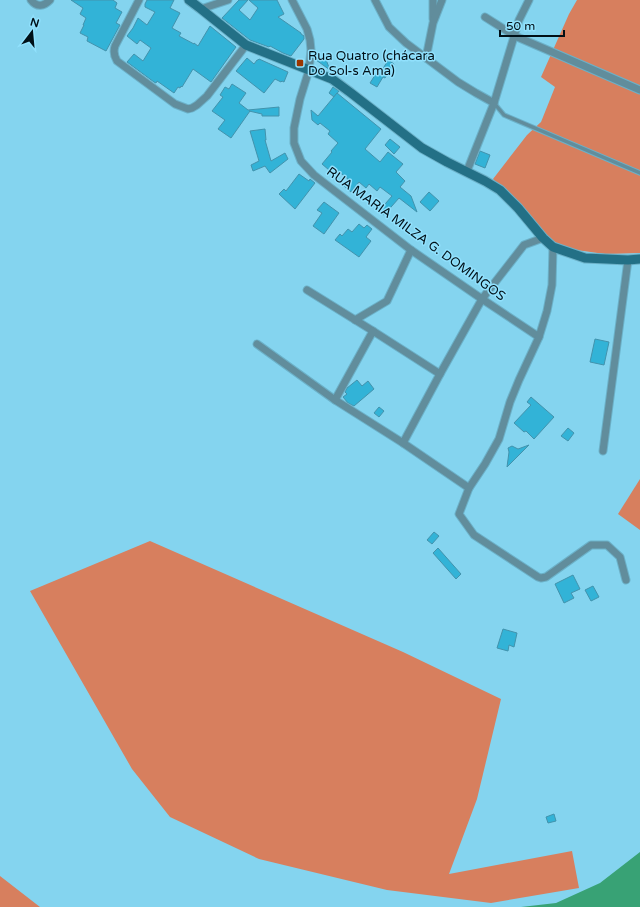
<svg xmlns="http://www.w3.org/2000/svg" width="640" height="907" font-family="'Varela Round',sans-serif">
<rect width="100%" height="100%" fill="#84d4ef"/>
<!-- forest -->
<g fill="#d77f5e">
<path d="M577 0H640V253L605 254 562 248 544 237 493 179 527 135 541 122 555 87 541 77 569 14Z"/>
<path d="M640 479V530L618 514Z"/>
<path d="M150 541 403 652 501 699 477 799 449 874 572 851 579 888 491 903 387 890 259 859 170 817 132 769 30 591Z"/>
<path d="M0 876 40 907H0Z"/>
</g>
<!-- water -->
<path fill="#38a275" d="M640 852V907H521L556 903 600 883Z"/>
<!-- building -->
<g fill="#32b3d7" stroke="#4293ad">
<path d="M71 0H113L117 3 115 8 122 12 116 23 120 25 106 51 87 41 88 37 80 33 84 25H83L86 18 80 14 83 8Z"/>
<path d="M147 0H174L170 8 180 13 172 28 181 33 179 36 194 44V43L198 46 210 26 236 47 211 82 193 69 182 87 181 86 180 88 178 87 174 93 157 81 156 83 154 82 127 62 134 54 143 61 151 48 140 40 137 44 127 36 133 28 138 18 147 25 155 12 145 7V4Z"/>
<path d="M239 0H248L239 10 250 20 258 8 249 0H277L284 14 278 17 301 33V34L304 36V39L291 56 283 53 270 46 269 47 250 40 222 18Z"/>
<path d="M325 57 330 70 316 60Z"/>
<path d="M247 58 254 64 257 60H258L259 59 288 72 284 82 282 81 281 82 275 79 264 93 236 71Z"/>
<path d="M388 60 394 64 385 78 383 77 377 87 370 83 377 72 380 74Z"/>
<path d="M232 84 246 93 239 103 248 110 279 107V116H262V114L249 111H250L231 138 218 129 225 120 212 111 223 97 220 95 225 87 229 89Z"/>
<path d="M333 87 339 91 334 97 329 93Z"/>
<path d="M337 93 381 129 365 149 380 162 388 152 403 164 396 172 405 181 400 187 411 196 417 212 399 198 384 215 379 211 392 196 380 187 377 191 369 184 366 188 359 182 351 192 343 185 348 179 332 166 329 170 322 164 332 152 331 151 338 143 328 134 330 131 320 123 318 125 312 120 311 110 318 116Z"/>
<path d="M265 129 266 140H265L271 161 285 153 288 159 270 173 265 166 253 171 251 165 259 161 250 131Z"/>
<path d="M390 139 400 147 394 154 385 145Z"/>
<path d="M480 151 490 155 485 168 475 164Z"/>
<path d="M299 174 309 181 310 179 315 183 295 209 279 194 284 189 286 191Z"/>
<path d="M429 192 439 201 430 211 420 202Z"/>
<path d="M324 202 339 213 324 234 313 226 322 213 317 210Z"/>
<path d="M359 224 364 228 367 225 372 229 366 237 371 241 359 257 335 240 340 234 342 236 348 229 352 232Z"/>
<path d="M595 339 609 342 604 365 590 362Z"/>
<path d="M357 380 362 386 368 381 374 389 354 406 348 403 343 397 347 394 345 392 347 388Z"/>
<path d="M531 397 554 417 534 439 526 431 524 432 514 423 531 405 527 402Z"/>
<path d="M379 407 384 411 379 417 374 413Z"/>
<path d="M568 428 574 433 568 441 561 436Z"/>
<path d="M529 445 507 467 509 452 508 448 512 446 518 449Z"/>
<path d="M434 532 439 536 432 544 427 540Z"/>
<path d="M438 548 461 574 456 579 433 553Z"/>
<path d="M573 575 580 589 571 593 574 598 564 603 555 584Z"/>
<path d="M593 586 599 597 591 601 585 590Z"/>
<path d="M503 629 517 633 514 647 509 645 508 651 497 648Z"/>
<path d="M554 814 556 821 548 823 546 817Z"/>
</g>
<g fill="none" stroke-linecap="round" stroke-linejoin="round">
<defs>
<path id="lane" d="M494 103 504 115 640 173"/>
<g id="street">
<path d="M31 0C37 8 44 6 50 0"/>
<path d="M139 0 115 46C113 52 114 56 117 61L175 104 188 109 192 108 197 105 207 96 246 45"/>
<path d="M292 0 307 29 310 40 311 50 309 70 300 99 294 128V143L301 161 314 175 411 250 482 299 539 337"/>
<path d="M375 0 389 27 406 43 458 82 476 93 494 103"/>
<path d="M433 0V19"/>
<path d="M201 9 228 0"/>
<path d="M485 17 515 36 640 90"/>
<path d="M426 58 433 23 442 0"/>
<path d="M467 171 494 103 519 20 529 0"/>
<path d="M553 247 552 285 547 311 539 337 519 380 510 402 499 439 485 464 469 488 459 514 474 535 538 577 541 578 546 577 591 545H607L620 557 626 580"/>
<path d="M307 290 373 331 440 374"/>
<path d="M355 320 387 301 411 250"/>
<path d="M257 344 335 400 403 443 469 488"/>
<path d="M335 400 373 331"/>
<path d="M403 443 440 374 482 299 524 245 543 238"/>
<path d="M603 451 628 260"/>
</g>
<path id="secondary" d="M189 0 201 9 246 45 332 79 351 93 422 148 447 162 485 181 500 190 518 208 543 238 553 247 585 258 628 260 640 259"/>
</defs>
<!-- lane casing -->
<use href="#lane" stroke="#6cb1c8" stroke-width="5.5"/>
<!-- street casing -->
<use href="#street" stroke="#6cb1c8" stroke-width="9"/>
<!-- secondary casing -->
<use href="#secondary" stroke="#6cb1c8" stroke-width="11"/>
<!-- lane -->
<use href="#lane" stroke="#618d9c" stroke-width="3.5"/>
<!-- street -->
<use href="#street" stroke="#618d9c" stroke-width="7"/>
<!-- secondary -->
<use href="#secondary" stroke="#237086" stroke-width="9"/>
</g>
<!-- markers -->
<rect fill="#9a3600" stroke="#91e1fd" stroke-width="1.5" x="296" y="59" width="8" height="8" rx="2"/>
<g text-anchor="middle" dominant-baseline="central" stroke-width="3" stroke-linejoin="round" paint-order="stroke">
<!-- poi labels -->
<g font-size="13" fill="#001017" stroke="#91e1fd" text-anchor="start">
<text x="308" y="56">Rua Quatro (chácara<tspan x="308" dy="15">Do Sol-s Ama)</tspan></text>
</g>
<!-- street labels -->
<g font-size="13" fill="#001017" stroke="#91e1fd">
<text transform="translate(416 234) rotate(36)">RUA MARIA MILZA G. DOMINGOS</text>
</g>
</g>
<!-- north arrow -->
<g transform="translate(32 32) rotate(16)" stroke="#91e1fd" stroke-width="3" paint-order="stroke">
<path d="M0-3L7 15L0 10L-7 15Z" fill="#001017"/>
<text y="-6" font-size="11" font-weight="bold" text-anchor="middle" fill="#001017">N</text>
</g>
<!-- scale -->
<path d="M500 30v6h64v-6" fill="none" stroke="#001017" stroke-width="2"/>
<text x="506" y="30" font-size="12" fill="#001017" stroke="#91e1fd" stroke-width="3" paint-order="stroke">50 m</text>
</svg>
